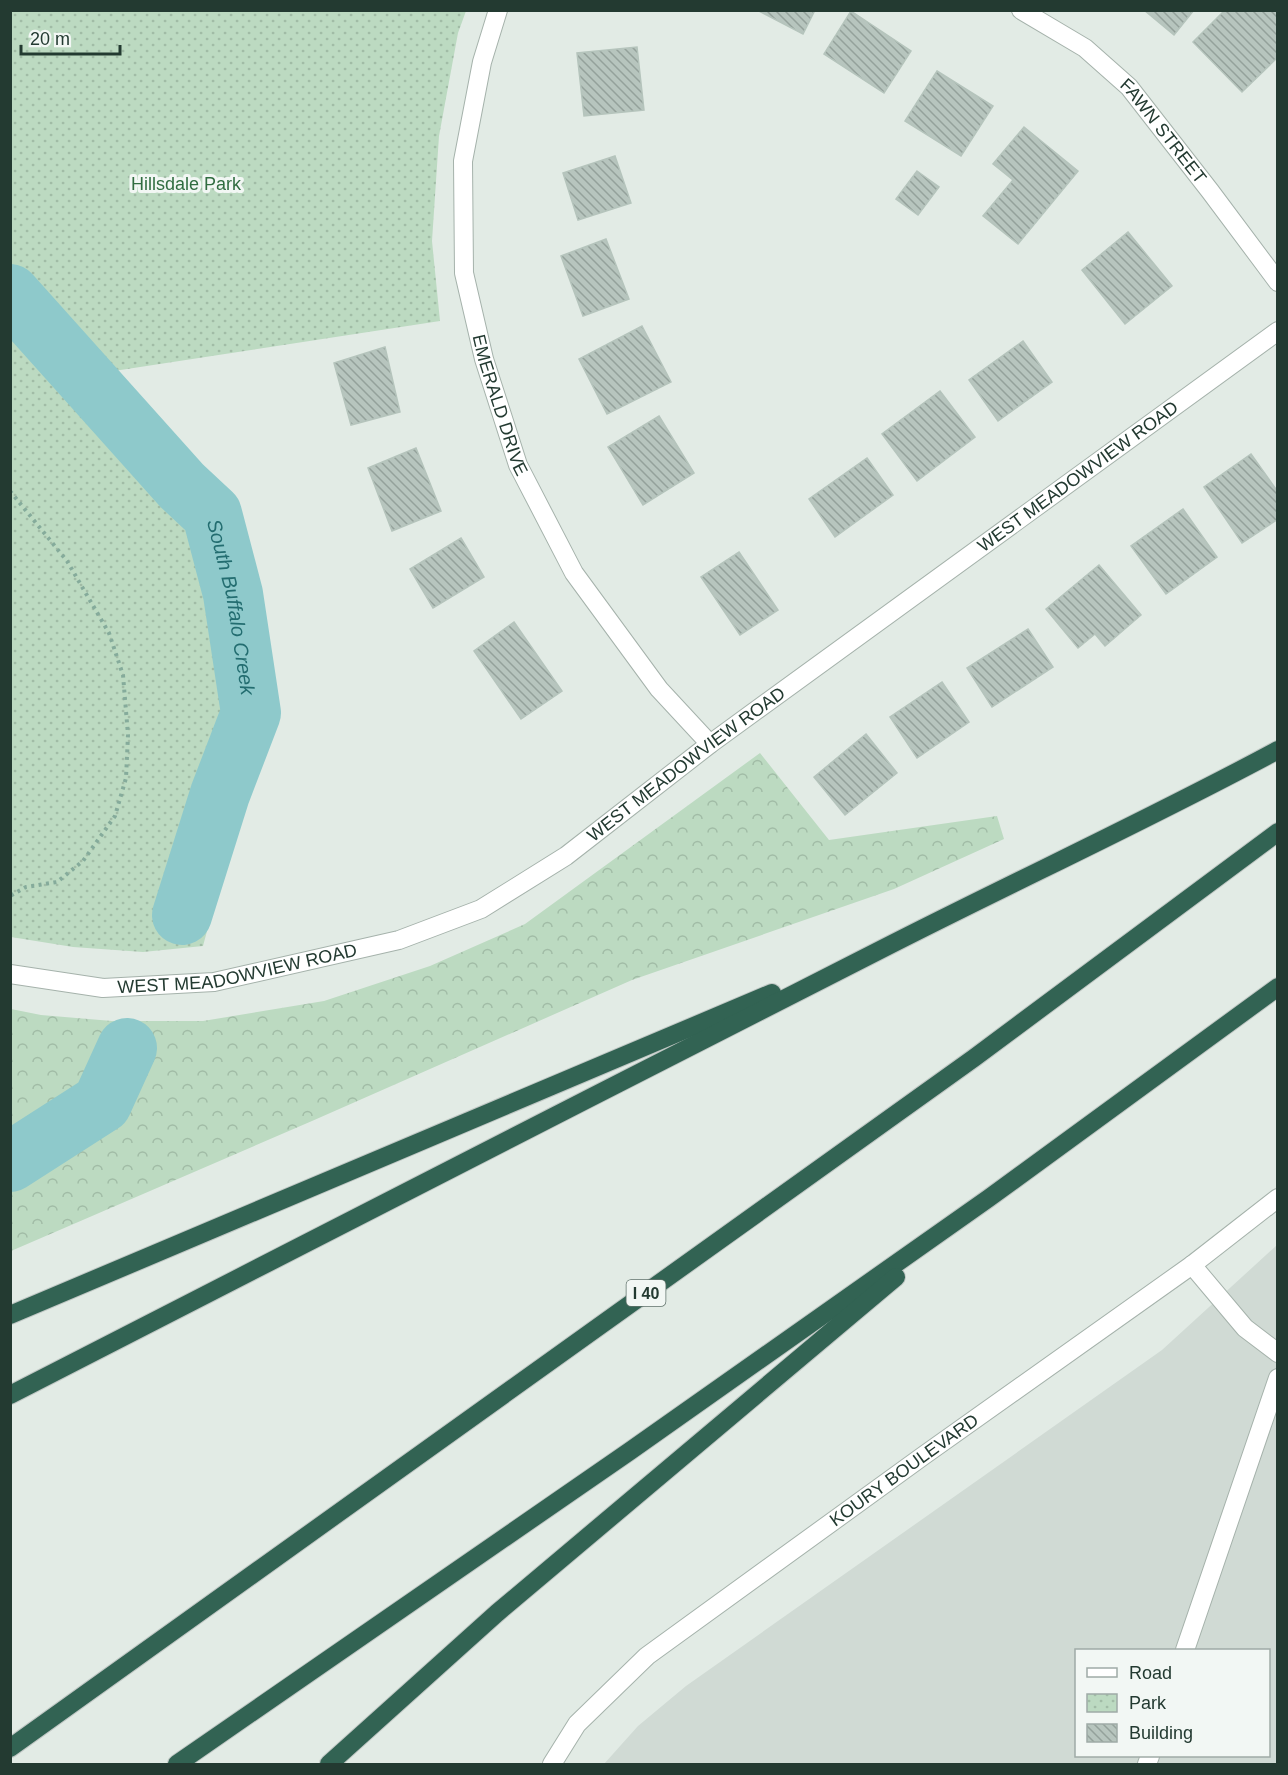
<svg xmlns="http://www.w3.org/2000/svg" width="1288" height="1775" font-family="Arial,sans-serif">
<defs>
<pattern id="forest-crowns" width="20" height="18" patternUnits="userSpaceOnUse" patternTransform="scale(1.5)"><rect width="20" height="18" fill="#bcdac1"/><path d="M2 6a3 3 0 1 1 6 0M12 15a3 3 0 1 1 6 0" fill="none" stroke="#a1bca6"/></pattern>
<pattern id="park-dots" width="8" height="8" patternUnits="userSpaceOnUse" patternTransform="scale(1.5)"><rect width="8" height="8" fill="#bcdac1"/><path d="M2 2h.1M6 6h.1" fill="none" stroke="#a1bca6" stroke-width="1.8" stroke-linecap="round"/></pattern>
<pattern id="building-back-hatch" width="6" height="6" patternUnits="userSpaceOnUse" patternTransform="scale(1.5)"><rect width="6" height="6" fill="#b7c5be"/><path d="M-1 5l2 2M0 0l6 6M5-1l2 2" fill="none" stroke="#94a19b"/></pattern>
</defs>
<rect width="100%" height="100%" fill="#e2ebe5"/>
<!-- built -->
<path fill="#d0dad4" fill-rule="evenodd" d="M1277 1245V1764H604L638 1726 686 1686 1162 1350ZM1076 1650H1268V1756H1076Z"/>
<!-- forest -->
<path fill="url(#forest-crowns)" d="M760 753 829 840 997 816 1004 839 894 889 632 980 312 1121 11 1251V1009L41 1015 112 1021H203L324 1001 430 966 525 924Z"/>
<!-- park -->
<path fill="url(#park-dots)" d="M10 11H466L458 33 439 136 432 241 440 321 114 371 223 499 261 618 265 717 203 946 143 952 73 947 11 937Z"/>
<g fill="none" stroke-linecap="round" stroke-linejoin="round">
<!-- river -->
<g stroke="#8ec9cb" stroke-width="60">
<path id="s1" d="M10 294 182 486 212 514 233 594 251 713 220 794 182 915"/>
<path d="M10 1162 102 1103 127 1048"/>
</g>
</g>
<!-- building -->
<g fill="url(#building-back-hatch)" stroke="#b5c4bc" stroke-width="1.5">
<path d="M757 10H815L803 34Z"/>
<path d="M1144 10H1194L1174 35Z"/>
<path d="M1225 10H1278V57L1242 92 1193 42Z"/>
<path d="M851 11 911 51 884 93 824 54Z"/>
<path d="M637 47 644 110 584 116 577 53Z"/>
<path d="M937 71 993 106 961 156 905 121Z"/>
<path d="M1024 127 1078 171 1018 244 983 216 1013 180 993 164Z"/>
<path d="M615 156 631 203 578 220 563 173Z"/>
<path d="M917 171 939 187 918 215 896 199Z"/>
<path d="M1128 232 1172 286 1125 324 1082 270Z"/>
<path d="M606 239 629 299 583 316 561 256Z"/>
<path d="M642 326 671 382 607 414 579 359Z"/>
<path d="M1023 341 1052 382 998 421 969 380Z"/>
<path d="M385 347 400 412 351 425 334 363Z"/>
<path d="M940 391 975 437 917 481 882 434Z"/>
<path d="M659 416 694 473 643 505 608 447Z"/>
<path d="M416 448 441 511 392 531 368 468Z"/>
<path d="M1251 454 1278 492V519L1242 543 1204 487Z"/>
<path d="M867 458 893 495 835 537 809 499Z"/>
<path d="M1183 509 1217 557 1166 594 1131 546Z"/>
<path d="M461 538 484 577 433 608 410 569Z"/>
<path d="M739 552 778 610 740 635 701 577Z"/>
<path d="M1099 565 1141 615 1105 646 1095 634 1078 648 1046 609Z"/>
<path d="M514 622 562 691 521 719 474 651Z"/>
<path d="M1028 629 1053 667 992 707 967 668Z"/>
<path d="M942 682 969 722 917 758 890 717Z"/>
<path d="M866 734 897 773 845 815 814 777Z"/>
</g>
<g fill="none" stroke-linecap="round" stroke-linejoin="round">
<defs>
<g id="minor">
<path id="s2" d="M498 10 482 62 463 161 464 273 484 359 518 465 574 573 659 689 710 744"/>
<path id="s3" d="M1021 10 1085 48 1129 87 1210 191 1278 282"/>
<path id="s4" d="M10 974 103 988 214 982 399 940 481 909 566 856 710 744 1278 331"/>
<path d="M1192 1265 1245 1328 1278 1353"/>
<path d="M1185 1650 1278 1378"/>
<path id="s5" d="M552 1764 577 1724 647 1656 923 1456 1192 1265 1278 1198"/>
<path d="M1147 1764 1150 1756"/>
</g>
<g id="highway">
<path d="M10 1315 772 993"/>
<path d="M10 1395C300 1246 591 1097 882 949 1013 882 1148 820 1278 750"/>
<path d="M10 1748 974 1058 1278 832"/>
<path d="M177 1764 630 1451 989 1198 1278 987"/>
<path d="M329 1764 497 1613 896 1277"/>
</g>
</defs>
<!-- minor casing -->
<use href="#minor" stroke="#a5b2ab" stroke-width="20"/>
<!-- highway casing -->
<use href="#highway" stroke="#c1c8c5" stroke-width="20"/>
<!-- path -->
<path stroke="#85ab9b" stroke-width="4" stroke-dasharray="3 4.5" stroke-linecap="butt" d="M10 491 67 561 109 633 123 675 128 735 126 778 115 816 83 861 57 882 26 887 10 896"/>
<!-- minor -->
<use href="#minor" stroke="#fff" stroke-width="18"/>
<!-- highway -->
<use href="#highway" stroke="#326353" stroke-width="18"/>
</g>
<g text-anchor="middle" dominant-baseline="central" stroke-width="6" stroke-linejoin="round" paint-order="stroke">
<!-- shield labels -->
<rect fill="#f2f7f4" stroke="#61736c" stroke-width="1.5" x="626.5" y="1280" width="39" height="26" rx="4.5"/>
<g font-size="16" font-weight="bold" fill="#233a31">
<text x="646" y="1293">I 40</text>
</g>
<!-- street labels -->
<g font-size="18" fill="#233a31" stroke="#f2f7f4">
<text stroke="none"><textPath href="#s3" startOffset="189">FAWN STREET</textPath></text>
<text stroke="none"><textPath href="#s2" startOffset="404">EMERALD DRIVE</textPath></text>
<text stroke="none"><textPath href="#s4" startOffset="1220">WEST MEADOWVIEW ROAD</textPath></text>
<text stroke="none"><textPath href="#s4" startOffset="734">WEST MEADOWVIEW ROAD</textPath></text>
<text stroke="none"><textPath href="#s4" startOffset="230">WEST MEADOWVIEW ROAD</textPath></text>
<text stroke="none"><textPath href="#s5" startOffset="462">KOURY BOULEVARD</textPath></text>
</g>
<!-- park labels -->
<g font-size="18" fill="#316d41" stroke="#f2f7f4">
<text x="186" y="184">Hillsdale Park</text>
</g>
<!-- water labels -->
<g font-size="20" font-style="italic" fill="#236d70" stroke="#f2f7f4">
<text stroke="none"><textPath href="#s1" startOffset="394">South Buffalo Creek</textPath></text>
</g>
</g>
<!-- border -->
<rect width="1288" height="1775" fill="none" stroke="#233a31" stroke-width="24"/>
<!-- legend -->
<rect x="1075" y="1649" width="195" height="108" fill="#f2f7f4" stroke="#9faba6" stroke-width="1.5"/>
<rect x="1087" y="1668" width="30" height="9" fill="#ffffff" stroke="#9faba6" stroke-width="1.5"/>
<text x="1129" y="1679" font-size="18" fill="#233a31">Road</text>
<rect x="1087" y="1694" width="30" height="18" fill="url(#park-dots)" stroke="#9faba6" stroke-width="1.5"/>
<text x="1129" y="1709" font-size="18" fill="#233a31">Park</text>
<rect x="1087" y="1724" width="30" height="18" fill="url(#building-back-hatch)" stroke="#9faba6" stroke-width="1.5"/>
<text x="1129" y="1739" font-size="18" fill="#233a31">Building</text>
<!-- scale -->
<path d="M21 45v9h99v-9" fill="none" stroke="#233a31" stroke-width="3"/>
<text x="30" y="45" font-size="18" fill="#233a31" stroke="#f2f7f4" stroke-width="4.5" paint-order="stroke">20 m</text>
</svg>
